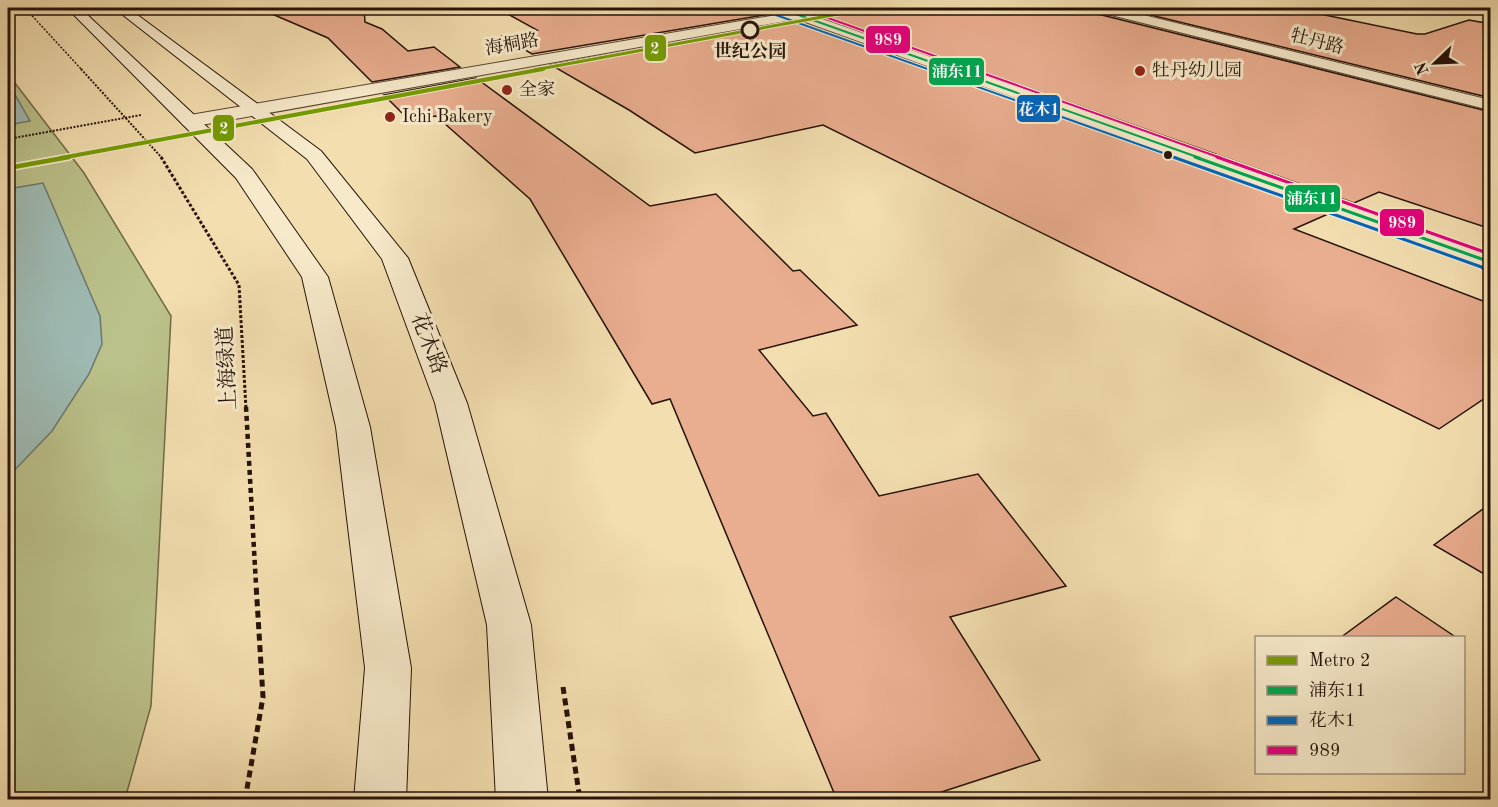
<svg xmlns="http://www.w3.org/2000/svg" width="1498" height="807" font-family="'Old Standard TT','Noto Serif SC',serif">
<rect width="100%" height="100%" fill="#f3deaf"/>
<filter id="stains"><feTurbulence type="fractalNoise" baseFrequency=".00333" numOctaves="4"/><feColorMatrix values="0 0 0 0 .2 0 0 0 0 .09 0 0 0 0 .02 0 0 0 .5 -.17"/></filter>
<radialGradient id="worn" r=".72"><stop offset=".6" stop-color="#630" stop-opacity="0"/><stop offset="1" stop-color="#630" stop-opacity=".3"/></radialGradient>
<!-- green -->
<path fill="#bbc18a" stroke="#706a49" stroke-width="1.5" d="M8 74 84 173 171 316 151 706 125 799H8Z"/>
<!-- water -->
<g fill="#9ebbb4" stroke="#6e776f" stroke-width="1.5">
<path d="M8 83 10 86 30 121 8 125Z"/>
<path d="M43 183 100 316 102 344 89 374 52 431 8 477V189Z"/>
</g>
<!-- building -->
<g fill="#e9ad8f" stroke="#251208" stroke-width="1.5">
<path d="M258 8H364L365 22 382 29 408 51 434 47 460 67 372 82 328 38Z"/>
<path d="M497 8H770L776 13 532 54 502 36 537 30Z"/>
<path d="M802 8H1091L1094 13 1491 112V229L1379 192 1354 203Z"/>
<path d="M1122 8H1291L1417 34H1425L1469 20 1491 24V98Z"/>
<path d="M797 21 1328 214 1294 229 1491 304V394L1439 429 823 125 695 153 629 110 551 65Z"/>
<path d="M476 78 650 206 716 194 793 271 800 270 857 325 759 350 813 416 826 413 879 496 978 474 1066 586 950 617 1040 760 917 800H837L670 399 652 404 530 199 436 116 409 120 384 95Z"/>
<path d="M1491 503V578L1434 545Z"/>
<path d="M1396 597 1457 638H1340Z"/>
</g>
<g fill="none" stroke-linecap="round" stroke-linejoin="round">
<defs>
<g id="minor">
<path d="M772 8H791L809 11 811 15 1490 253V270L797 19 190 127 183 125 180 121 183 117 190 115 782 14Z"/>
<path d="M1093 8H1115L1490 100V110L1095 11Z"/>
</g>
<g id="secondary">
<path d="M67 8H80L252 169 328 277 370 427 411 668 406 800H354L365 668 336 427 302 277 236 178Z"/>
<path d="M114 8H128L321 151 408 258 467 403 531 625 548 800H496L487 625 435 403 382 259 307 159Z"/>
</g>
</defs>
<!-- minor casing -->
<use href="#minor" stroke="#584532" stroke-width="2"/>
<!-- secondary casing -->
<use href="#secondary" stroke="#251208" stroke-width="2"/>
<!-- path-far4 -->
<path stroke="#251208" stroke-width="1.5" stroke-dasharray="2 1.5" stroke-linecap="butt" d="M25 8 82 70"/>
<!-- path-far3 -->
<g stroke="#251208" stroke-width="2" stroke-dasharray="2 1.5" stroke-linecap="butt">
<path d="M81 69 162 158"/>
<path d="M8 139 141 115"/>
</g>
<!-- path-far2 -->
<path stroke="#251208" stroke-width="3" stroke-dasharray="3 2" stroke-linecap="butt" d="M161 157 239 285 246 409"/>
<!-- path-far1 -->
<path stroke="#251208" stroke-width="4.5" stroke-dasharray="5 4" stroke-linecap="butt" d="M246 407 256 585"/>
<!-- path -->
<g stroke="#251208" stroke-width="5" stroke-dasharray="7 4.5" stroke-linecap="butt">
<path d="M563 687 580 800"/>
<path d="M245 800 263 697 256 584"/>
</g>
<!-- minor -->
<use href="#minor" fill="#f7eacb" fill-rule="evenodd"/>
<!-- secondary -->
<use href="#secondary" fill="#f7eacb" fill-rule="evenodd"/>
<defs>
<path id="bus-1-far1" d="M779 8 1200 158"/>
<path id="bus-1" d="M1195 157 1490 262"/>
<path id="bus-2-far2" d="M776 15 1177 158"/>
<path id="bus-2-far1" d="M1173 157 1487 269"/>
<path id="bus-2" d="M1483 268 1487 269"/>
<path id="bus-3-far1" d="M800 8 1221 158"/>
<path id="bus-3" d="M1217 157 1490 254"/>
</defs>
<!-- bus-1-far1 casing -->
<use href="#bus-1-far1" stroke="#f7eacb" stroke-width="4.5"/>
<!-- bus-1 casing -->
<use href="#bus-1" stroke="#f7eacb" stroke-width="6"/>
<!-- bus-2-far2 casing -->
<use href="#bus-2-far2" stroke="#f7eacb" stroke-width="4.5"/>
<!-- bus-2-far1 casing -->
<use href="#bus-2-far1" stroke="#f7eacb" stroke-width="6"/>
<!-- bus-2 casing -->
<use href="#bus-2" stroke="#f7eacb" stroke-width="8"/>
<!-- bus-3-far1 casing -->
<use href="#bus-3-far1" stroke="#f7eacb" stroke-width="4.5"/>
<!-- bus-3 casing -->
<use href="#bus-3" stroke="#f7eacb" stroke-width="6"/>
<!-- bus-1-far1 -->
<use href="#bus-1-far1" stroke="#00a651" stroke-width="2"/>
<!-- bus-1 -->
<use href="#bus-1" stroke="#00a651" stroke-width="3"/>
<!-- bus-2-far2 -->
<use href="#bus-2-far2" stroke="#0065bd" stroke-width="2"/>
<!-- bus-2-far1 -->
<use href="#bus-2-far1" stroke="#0065bd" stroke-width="3"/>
<!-- bus-2 -->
<use href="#bus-2" stroke="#0065bd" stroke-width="4"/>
<!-- bus-3-far1 -->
<use href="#bus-3-far1" stroke="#e5007d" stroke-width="2"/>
<!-- bus-3 -->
<use href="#bus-3" stroke="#e5007d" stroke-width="3"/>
<defs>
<path id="metro-1-far2" d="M534 70 871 8"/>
<path id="metro-1-far1" d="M61 158 543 69"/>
<path id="metro-1" d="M8 168 69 157"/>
</defs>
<!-- metro-1-far2 casing -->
<use href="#metro-1-far2" stroke="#f7eacb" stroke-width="5"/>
<!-- metro-1-far1 casing -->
<use href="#metro-1-far1" stroke="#f7eacb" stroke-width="6"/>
<!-- metro-1 casing -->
<use href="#metro-1" stroke="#f7eacb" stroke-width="8"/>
<!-- metro-1-far2 -->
<use href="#metro-1-far2" stroke="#759c02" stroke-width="3"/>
<!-- metro-1-far1 -->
<use href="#metro-1-far1" stroke="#759c02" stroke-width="4"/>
<!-- metro-1 -->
<use href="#metro-1" stroke="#759c02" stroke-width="4.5"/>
</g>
<!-- markers -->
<circle fill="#f7eacb" stroke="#251208" stroke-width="3" cx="750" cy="30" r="8"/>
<g fill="#8f2418" stroke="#f7eacb" stroke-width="2">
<circle cx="1140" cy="71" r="6"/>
<circle cx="507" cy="90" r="6"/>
<circle cx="390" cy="117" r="6"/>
</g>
<circle fill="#251208" stroke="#f7eacb" stroke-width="2" cx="1168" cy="155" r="5"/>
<g text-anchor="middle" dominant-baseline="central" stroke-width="6" stroke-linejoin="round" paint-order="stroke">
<!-- far-street labels -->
<g font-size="18" fill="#251208" stroke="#f7eacb">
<text transform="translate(1317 42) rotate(14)">牡丹路</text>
<text transform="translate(512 45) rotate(-10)">海桐路</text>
</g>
<!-- far-stop labels -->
<g font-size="18" font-weight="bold" fill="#251208" stroke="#f7eacb">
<text x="750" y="52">世纪公园</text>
</g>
<!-- far-poi labels -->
<g font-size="18" fill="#251208" stroke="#f7eacb" text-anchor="start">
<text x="1152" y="71">牡丹幼儿园</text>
<text x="519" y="90">全家</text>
<text x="402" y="117">Ichi Bakery</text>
</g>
<!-- street labels -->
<g font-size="21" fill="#251208" stroke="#f7eacb">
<text transform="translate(428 344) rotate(69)">花木路</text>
<text transform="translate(228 368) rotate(-93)">上海绿道</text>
</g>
</g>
<g stroke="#f7eacb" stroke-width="2">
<rect x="865" y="25" width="46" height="29" rx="6" fill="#e5007d"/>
<rect x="644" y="34" width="23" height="28" rx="6" fill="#759c02"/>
<rect x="928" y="57" width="57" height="29" rx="6" fill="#00a651"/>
<rect x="1016" y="94" width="45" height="29" rx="6" fill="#0065bd"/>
<rect x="212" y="114" width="23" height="28" rx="6" fill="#759c02"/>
<rect x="1284" y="184" width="57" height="29" rx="6" fill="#00a651"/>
<rect x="1379" y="208" width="46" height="29" rx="6" fill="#e5007d"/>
</g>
<g font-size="16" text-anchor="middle" font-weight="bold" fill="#fff">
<text x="888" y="45">989</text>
<text x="655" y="54">2</text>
<text x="957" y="77">浦东11</text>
<text x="1039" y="115">花木1</text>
<text x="224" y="134">2</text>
<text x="1312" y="204">浦东11</text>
<text x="1402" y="228">989</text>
</g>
<!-- margin -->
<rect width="1498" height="807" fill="none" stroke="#f3deaf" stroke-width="30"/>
<rect x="9" y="9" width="1480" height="789" fill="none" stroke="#251208" stroke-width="3"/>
<rect x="15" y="15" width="1468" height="777" fill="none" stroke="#251208" stroke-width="1.5"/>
<!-- legend -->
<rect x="1255" y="636" width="210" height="138" fill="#f7eacb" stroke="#a3947d" stroke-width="1.5"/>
<rect x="1267" y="656" width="30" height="9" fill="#759c02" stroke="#a3947d" stroke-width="1.5"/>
<text x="1309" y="666" font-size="18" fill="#251208">Metro 2</text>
<rect x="1267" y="686" width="30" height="9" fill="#00a651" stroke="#a3947d" stroke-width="1.5"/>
<text x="1309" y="696" font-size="18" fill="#251208">浦东11</text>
<rect x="1267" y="716" width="30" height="9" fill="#0065bd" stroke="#a3947d" stroke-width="1.5"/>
<text x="1309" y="726" font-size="18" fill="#251208">花木1</text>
<rect x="1267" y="746" width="30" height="9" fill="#e5007d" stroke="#a3947d" stroke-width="1.5"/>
<text x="1309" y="756" font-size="18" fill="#251208">989</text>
<!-- north arrow -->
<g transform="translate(1435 63) rotate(247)" stroke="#f7eacb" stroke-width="4.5" paint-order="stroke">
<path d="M0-4.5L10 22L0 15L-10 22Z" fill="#251208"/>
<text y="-9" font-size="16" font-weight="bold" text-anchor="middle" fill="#251208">N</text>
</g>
<rect width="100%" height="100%" filter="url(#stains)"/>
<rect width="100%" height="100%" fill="url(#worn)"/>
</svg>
